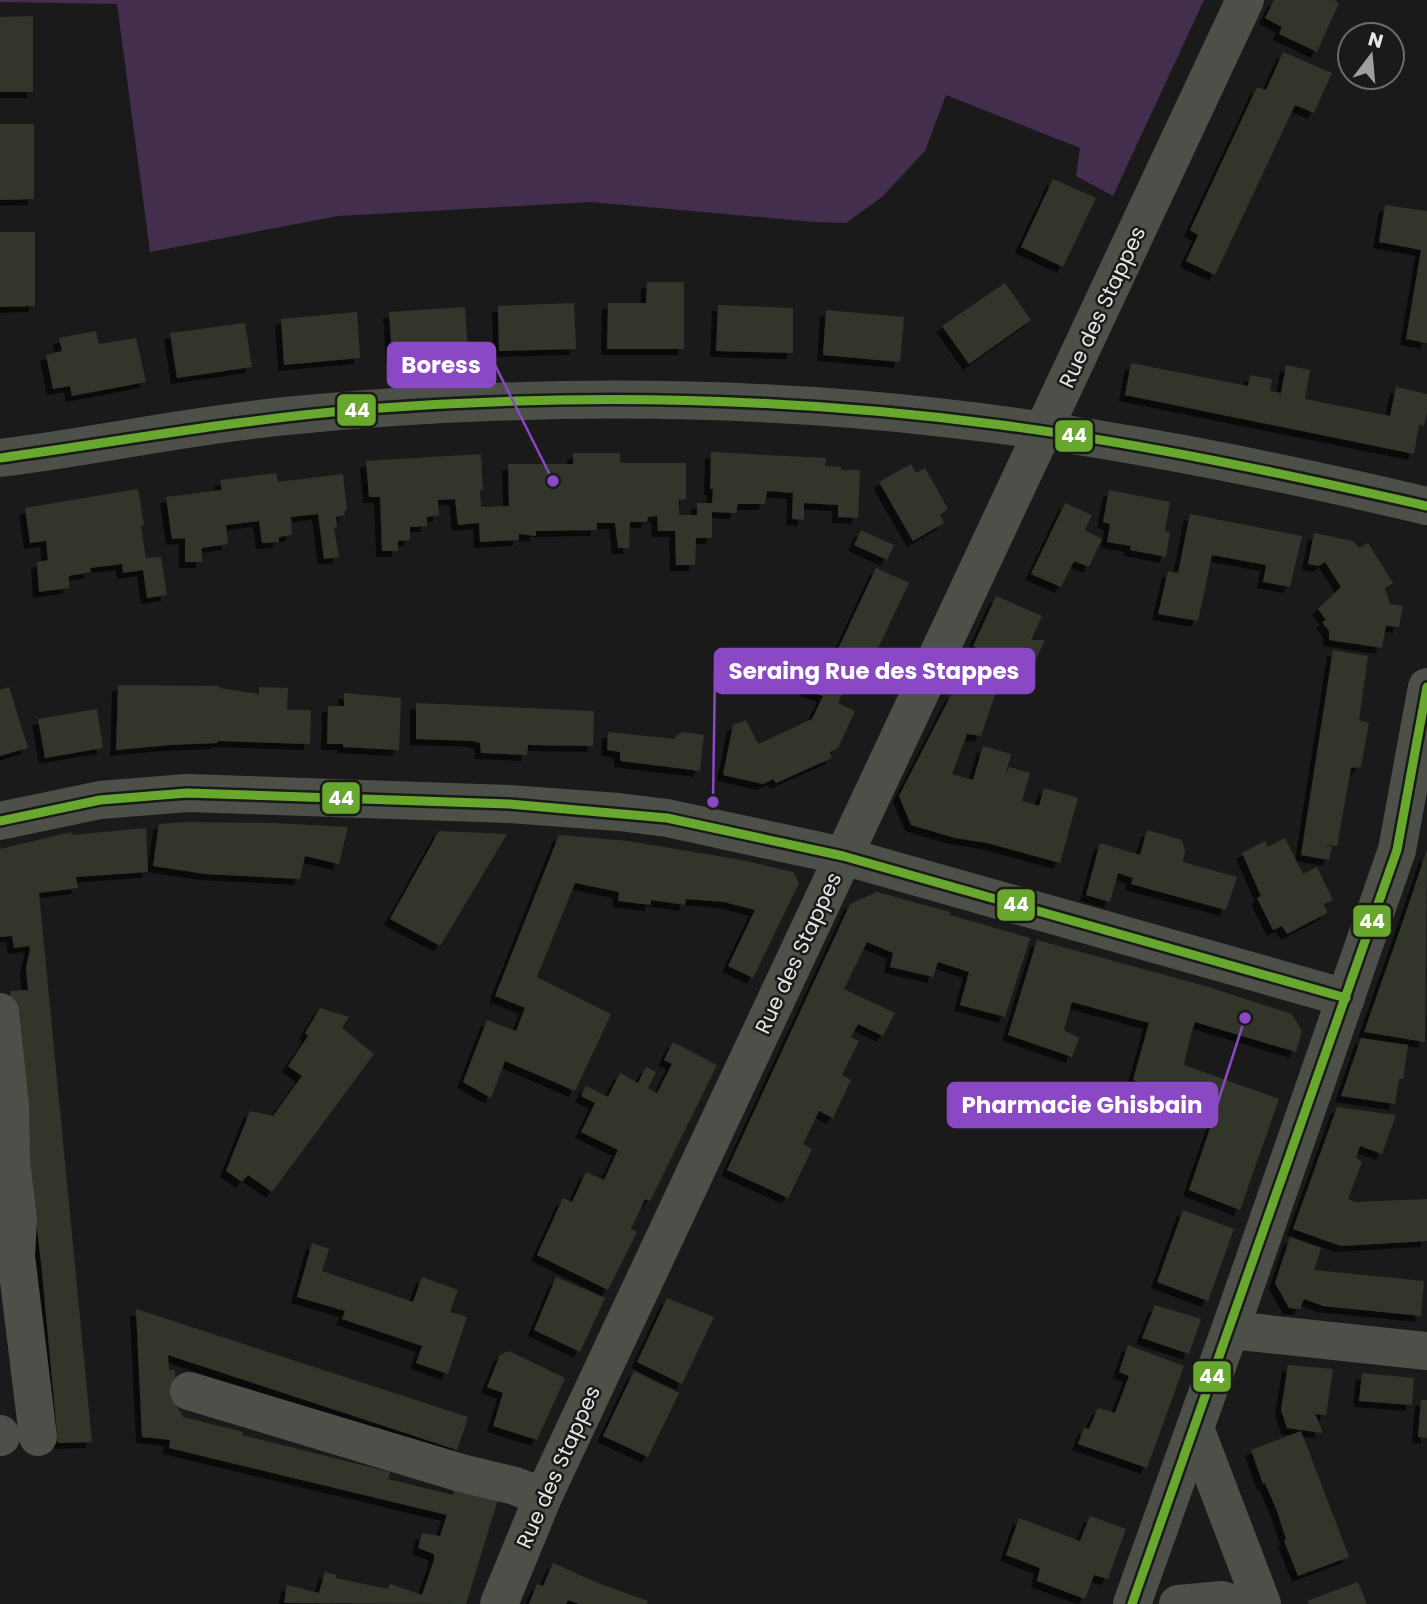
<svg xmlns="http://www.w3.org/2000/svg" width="1427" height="1604" font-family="Poppins,sans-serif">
<defs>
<filter id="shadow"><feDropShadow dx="-6" dy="6" stdDeviation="0" flood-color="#0009"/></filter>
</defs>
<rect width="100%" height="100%" fill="#1a1a1a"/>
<!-- green -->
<path fill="#432e4e" d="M0 0H1204L1113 196 1076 176 1080 148 946 95 925 151 882 197 846 223 815 222 591 202 338 216 150 252 117 4 0 2Z"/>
<!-- building -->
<g fill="#31362c" filter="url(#shadow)">
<path d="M1274 0H1334L1339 3 1317 52 1279 34 1282 27 1265 18Z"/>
<path d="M33 16V92H0V17Z"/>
<path d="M1283 52 1332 73 1314 113 1295 105 1215 275 1186 261 1198 235 1190 230 1257 87 1266 90Z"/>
<path d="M0 124H34V199L0 200Z"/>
<path d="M1053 179 1096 198 1063 267 1021 247Z"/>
<path d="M1385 205 1427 211V343L1406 339 1421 250 1379 242Z"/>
<path d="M0 232H35V306L0 307Z"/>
<path d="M647 282H684V349H607L608 303H646Z"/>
<path d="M1005 283 1031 320 969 364 942 326Z"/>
<path d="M574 303 576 349 499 351 498 306Z"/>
<path d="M718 305 793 308V353L716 351Z"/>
<path d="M465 307 468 352 392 356 389 312Z"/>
<path d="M826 310 904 317 900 362 823 355Z"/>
<path d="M357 312 360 358 284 365 281 319Z"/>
<path d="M245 323 252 367 177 378 170 333Z"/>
<path d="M96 331 99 344 136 338 146 382 72 396 70 386 53 389 46 355 62 351 59 338Z"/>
<path d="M1131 363 1248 386 1250 375 1272 379 1270 391 1281 393 1286 365 1310 370 1305 399 1390 416 1396 387 1427 394V412L1424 426 1419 425 1414 454 1125 395Z"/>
<path d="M711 452 826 458 825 466 841 467V470H860L858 518 838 517V505L804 503V520L792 519 793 493 767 491 765 504H738L736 513 712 512V538H696L695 565H676L675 531H658L657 516 648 517 647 522H630L629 548H618L615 523H597V530L536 531V536L519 534V540L480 542 479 523 458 525 455 499 438 500 439 515 427 517V526L410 527V540L398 541V551H382L380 497H369L366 461 481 454 483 490H480L481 507 509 506 508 464H573V453H620V463H686V499L679 500V515H697V503H712L713 489H710Z"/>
<path d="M911 464 916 473 925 468 948 509 940 515 944 523 913 541 879 482Z"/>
<path d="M276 473 278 482 343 474 347 511H344L345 515 336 517 337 527 334 528 339 557 324 559 318 514 291 517 292 535 279 537V542L262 543 259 521 226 525 228 544 202 548V562H185V538L172 539 166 497 222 490 220 480Z"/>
<path d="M138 489 144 525 141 526 146 558 161 557 167 595 147 598 143 570 123 573 122 564 90 568 91 572 69 576V588L39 592 37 562 48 560 46 541 30 543 25 508Z"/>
<path d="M1109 490 1170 502 1165 531 1170 532 1166 557 1130 550 1131 546 1107 542 1110 524 1103 522Z"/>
<path d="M1065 503 1092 515 1085 530 1102 539 1089 567 1074 561 1061 587 1031 574Z"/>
<path d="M1190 514 1302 536 1290 587 1263 582 1266 565 1212 555 1198 621 1158 614 1168 571 1178 573Z"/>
<path d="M861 530 894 545 887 560 854 545Z"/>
<path d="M1314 533 1353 541 1359 548 1368 543 1393 583 1385 588 1390 604 1403 606 1399 627 1386 626 1382 648 1329 640V631L1322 622 1326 620 1318 609 1341 587 1325 562 1319 566 1308 564Z"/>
<path d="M876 568 909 583 860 686 848 681 844 690 838 703 855 711 838 748 830 752 832 758 776 783 773 779 763 784 723 775 733 725 746 720 758 744 812 719 823 696 806 690 813 676 823 681Z"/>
<path d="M996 596 1042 616 1031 640H1045L1032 668H1018L973 646Z"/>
<path d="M1333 650 1368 656 1359 720 1369 723 1361 767 1351 768 1337 846 1324 845 1332 847 1329 860 1301 855Z"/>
<path d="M118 685 219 686 220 688 259 694V687L288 688 287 710H311L310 744 218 741 217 743 170 745 116 750Z"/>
<path d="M9 687 28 748 0 756V690Z"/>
<path d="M996 692 981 736 967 734 952 774 973 780 983 746 1011 754 1005 777 1009 767 1030 773 1022 801 1039 806 1044 788 1078 798 1060 863 987 843 955 838 911 825 899 796 952 693Z"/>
<path d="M344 693 401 698 399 750 343 747V744H327L328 706H344Z"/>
<path d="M416 703 594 711 593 746 528 745 527 755 481 753 480 743 473 741 416 739Z"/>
<path d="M97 709 103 748 45 758 38 719Z"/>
<path d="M608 732 675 739 676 736 683 732 704 735 700 771 620 761V752L607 750Z"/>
<path d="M186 822 274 823 348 827 339 864 305 856 300 879 205 874 153 866 159 824Z"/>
<path d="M146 828 148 872 76 877 78 888 39 893 92 1442 58 1443 42 1272 23 1104H20L10 991 28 990 26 968 30 949 29 946 14 948 12 936 0 937V849L71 832 72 835Z"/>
<path d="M1147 830 1182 840 1185 850 1183 862 1237 877 1226 910 1131 884 1133 878 1118 873 1110 902 1086 895 1100 843 1140 855Z"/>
<path d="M439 831 507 834 440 946 390 919Z"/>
<path d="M559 835 628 841 742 860 793 872 799 883 753 978 728 966 755 910 724 902 686 899 685 905 651 900V905L618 901 619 892 575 883 537 977 611 1014 575 1091 505 1061 491 1098 463 1082 487 1020 516 1031 525 1008 495 996Z"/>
<path d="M1285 838 1303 874 1317 867 1333 900 1324 904 1327 913 1287 934 1282 926 1273 930 1257 898 1261 896 1242 853 1265 841 1268 847Z"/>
<path d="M1427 850 1425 1042 1364 1032 1403 921Z"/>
<path d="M877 892 950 912V915L1030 938 1005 1017 960 1005 969 972 938 962 933 977 890 967 893 953 867 942 844 989 895 1013 883 1036 858 1024 851 1037 859 1041 842 1075 851 1080 833 1118 819 1111 803 1144 812 1149 788 1198 727 1170 850 904Z"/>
<path d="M1037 940 1205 986 1292 1014 1302 1031 1296 1052 1195 1022 1191 1034 1184 1065 1279 1099 1240 1210 1189 1190 1217 1108 1133 1080 1149 1023 1072 1002 1064 1030 1079 1038 1072 1057 1008 1035Z"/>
<path d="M320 1008 349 1017 342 1028 374 1054 272 1192 248 1175 242 1182 226 1171 250 1111 273 1116 302 1076 288 1066 308 1036 305 1033Z"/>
<path d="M1361 1038 1408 1045 1403 1079H1399L1395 1104 1341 1096Z"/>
<path d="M673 1042 717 1065 650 1201 645 1199 631 1229 637 1232 608 1290 537 1255 563 1198 572 1202 586 1172 604 1180 618 1150 581 1132 595 1103 581 1096 586 1086 608 1097 620 1073 638 1083 646 1067 656 1072 648 1088 657 1093 672 1064 664 1060Z"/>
<path d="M1337 1107 1396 1115 1382 1154 1360 1146 1356 1158 1362 1162 1348 1199 1356 1202 1427 1199V1241L1341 1246 1293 1229Z"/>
<path d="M1183 1210 1234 1229 1208 1301 1157 1282Z"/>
<path d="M1290 1237 1321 1248 1314 1270 1424 1281 1421 1316 1323 1306 1304 1299 1300 1309 1289 1308 1275 1283Z"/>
<path d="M312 1243 329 1249 322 1271 413 1302 422 1277 458 1290 450 1312 467 1317 448 1374 416 1363 422 1346 342 1319 345 1311 297 1297Z"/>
<path d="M556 1277 605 1298 580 1352 534 1330Z"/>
<path d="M667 1298 714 1317 682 1384 637 1362Z"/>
<path d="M1155 1305 1201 1319 1189 1354 1142 1338Z"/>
<path d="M136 1309 468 1417 457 1450 168 1355 169 1370H175V1402L183 1417 243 1432 242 1435 390 1472 388 1479 453 1495 455 1487 498 1499 466 1604 284 1603 287 1585 319 1593 325 1572 336 1575V1578L388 1589 390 1584 422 1595 434 1560V1554L418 1548 422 1533 440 1536 447 1515 169 1448 170 1440 142 1437Z"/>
<path d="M1128 1345 1184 1366 1147 1468 1078 1444 1084 1428 1089 1429 1098 1408 1115 1413 1129 1376 1119 1372Z"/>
<path d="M509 1351 565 1378 537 1440 493 1426 503 1393 487 1387 500 1355Z"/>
<path d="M1288 1365 1333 1369 1326 1415 1315 1414 1323 1433 1287 1428 1281 1410Z"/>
<path d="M634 1371 679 1393 648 1457 603 1436Z"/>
<path d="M1362 1373 1414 1378 1412 1405 1359 1401Z"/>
<path d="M1421 1400H1427V1438L1418 1437Z"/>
<path d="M1301 1431 1349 1557 1298 1576 1284 1541 1286 1539 1277 1511 1265 1483 1263 1484 1251 1450Z"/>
<path d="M1090 1516 1126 1529 1108 1579 1094 1575 1085 1599 1037 1581 1040 1568 1006 1555 1019 1518 1080 1541Z"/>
<path d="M553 1563 600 1584 648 1601 647 1604H579L568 1600 566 1604H529L537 1584 543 1586Z"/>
<path d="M1358 1582 1367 1604H1309L1307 1601Z"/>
</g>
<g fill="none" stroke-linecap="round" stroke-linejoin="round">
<!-- minor -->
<g stroke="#4c5049" stroke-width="38">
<path d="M0 458C96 446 190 425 286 416 502 395 721 393 936 417 1102 435 1265 468 1427 506"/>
<path d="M0 821 100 800 187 793 509 804 619 812 667 818 843 856 1346 998"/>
<path d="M0 1012 10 1106 11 1162 18 1219 16 1256 38 1437"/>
<path d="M1230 1330 1427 1351"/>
<path d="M189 1391 461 1473 515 1486 543 1497"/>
<path d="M1195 1428 1262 1604"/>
<path d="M0 1434 1 1437"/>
<path d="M499 1604 543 1497 1245 0"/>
<path d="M1132 1604 1230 1330 1397 850 1427 687"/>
<path d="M1178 1604 1222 1600 1237 1604"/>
</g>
<defs>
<g id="bus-1">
<path d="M0 458C122 441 242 419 366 409 577 393 791 397 1001 425 1144 444 1286 474 1427 506"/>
<path d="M0 821 100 800 187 793 509 804 667 818 843 856 1346 998"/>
<path d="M1132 1604 1397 850 1427 687"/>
</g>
</defs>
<!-- bus-1 casing -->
<use href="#bus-1" stroke="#1a1b19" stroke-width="14"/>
<!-- bus-1 -->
<use href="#bus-1" stroke="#69a82f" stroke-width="9"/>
</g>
<g text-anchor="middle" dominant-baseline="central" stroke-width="5" stroke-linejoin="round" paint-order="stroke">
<!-- street labels -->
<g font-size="21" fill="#e6e7e5" stroke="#1a1b19">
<text transform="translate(1102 307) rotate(-65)">Rue des Stappes</text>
<text transform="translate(798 953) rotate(-65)">Rue des Stappes</text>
<text transform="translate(558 1467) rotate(-66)">Rue des Stappes</text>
</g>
</g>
<!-- callouts -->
<path fill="none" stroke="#8b48c5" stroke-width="2.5" d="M553 481L495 365M713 802L715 671M1245 1018L1217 1105"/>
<g fill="#8b48c5" stroke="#1a1b19" stroke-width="2.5">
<circle cx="553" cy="481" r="7"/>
<circle cx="713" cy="802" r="7"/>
<circle cx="1245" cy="1018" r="7"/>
</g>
<g fill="#8b48c5" stroke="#8b48c5" stroke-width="2.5">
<rect x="388" y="343" width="107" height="44" rx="7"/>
<rect x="715" y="649" width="319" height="44" rx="7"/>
<rect x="948" y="1083" width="269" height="44" rx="7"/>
</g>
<g font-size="23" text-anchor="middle" font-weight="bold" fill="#fff">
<text x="441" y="373">Boress</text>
<text x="874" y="679">Seraing Rue des Stappes</text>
<text x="1082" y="1113">Pharmacie Ghisbain</text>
</g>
<g stroke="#1a1b19" stroke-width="2.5">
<rect x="336" y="393" width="41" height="34" rx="7" fill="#69a82f"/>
<rect x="1054" y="419" width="40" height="34" rx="7" fill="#69a82f"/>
<rect x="321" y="781" width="40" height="34" rx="7" fill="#69a82f"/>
<rect x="996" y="888" width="40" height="34" rx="7" fill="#69a82f"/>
<rect x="1352" y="904" width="40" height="34" rx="7" fill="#69a82f"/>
<rect x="1192" y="1360" width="40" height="33" rx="7" fill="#69a82f"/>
</g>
<g font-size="19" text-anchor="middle" font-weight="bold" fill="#fff">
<text x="357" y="417">44</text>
<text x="1074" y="442">44</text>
<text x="341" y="805">44</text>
<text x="1016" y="911">44</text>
<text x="1372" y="928">44</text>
<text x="1212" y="1383">44</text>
</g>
<!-- north arrow -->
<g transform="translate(1371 56) rotate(16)"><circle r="33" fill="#1a1b19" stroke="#6c6d6b" stroke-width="2"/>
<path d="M0-5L12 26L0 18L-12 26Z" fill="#9f9f9e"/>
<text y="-10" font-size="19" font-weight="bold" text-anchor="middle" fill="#e6e7e5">N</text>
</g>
</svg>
